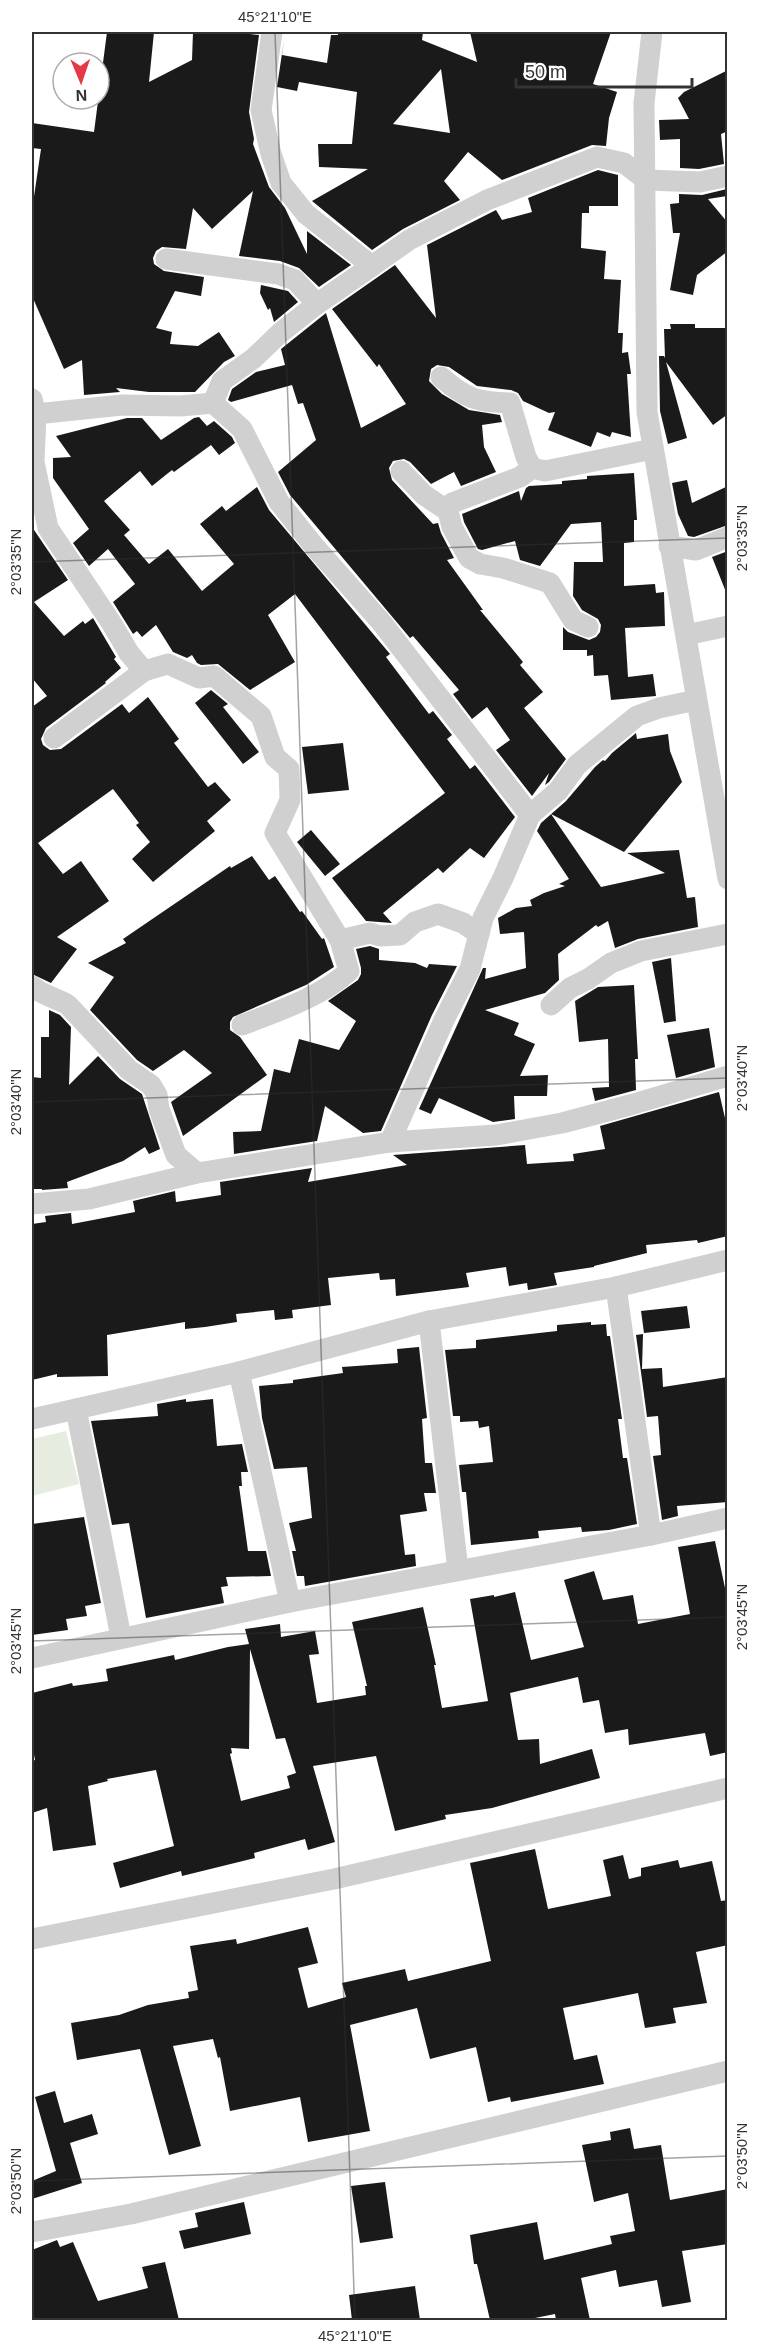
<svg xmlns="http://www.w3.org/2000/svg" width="759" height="2352" font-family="Helvetica,sans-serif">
<rect width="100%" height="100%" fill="#fff"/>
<!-- green -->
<path fill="#e6ecdf" d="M66 1431 79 1484 32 1496V1439Z"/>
<!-- building -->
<g fill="#1a1a1a" fill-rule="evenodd">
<path d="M107 32H154L149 82 192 60 193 32H250V34L259 35 249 112 254 139 253 144 269 187 285 208 307 254V231L351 265 319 287 299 268 280 261 239 256 253 191 212 229 193 208 186 249 162 247 156 251 153 258 154 264 164 271 204 277 201 296 175 291 156 328 172 332 170 344 198 346 219 332 235 356 224 362 195 392H149L116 388 120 392 84 395 82 360 64 369 32 296V210L41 149 32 148V123L94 132Z"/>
<path d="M338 32H423L422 40 477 62 470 32H611L593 84 617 92 609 118 606 146 592 145 502 180 468 152 444 181 460 200 403 229 372 250 312 201 368 169 319 167 318 144H352L357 92 299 82 297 91 277 87 284 40 282 55 327 63 331 35H338ZM441 69 450 133 393 124Z"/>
<path d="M728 70V131L721 134 724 164 699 169 680 168V139L660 140 659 120 689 119 678 98 684 92Z"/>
<path d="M598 170 618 175V206H589V213H582L581 248 606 251 604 279 621 280 618 333H623L622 353 628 352 631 374H627L631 437 612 432 610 437 597 432 591 447 548 430 555 412 549 413 523 401 518 393 511 390 477 386 449 367 437 365 431 369 429 381 442 394 469 410 500 415 502 422 482 425 484 447 496 472 461 486 454 472 431 484 410 462 404 459 393 461 389 468 392 480 433 524 438 523 441 533 454 558 447 560 483 610H480L523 662 520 665 543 692 524 708 566 759 549 782 545 785 549 773 532 796 496 750 510 740 487 707 472 719 453 694 459 690 413 636 410 638 290 495 278 472 316 440 303 403 298 404 292 385 231 402 228 400 232 389 256 372 285 365 281 349 326 313 361 428 406 404 379 364 377 367 332 309 395 265 436 318 427 245 496 210 502 220 532 212 528 198Z"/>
<path d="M727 189V196L708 199 728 223V251L697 275 693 295 670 290 680 233H673L670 204 679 203V194L702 195Z"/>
<path d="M261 285 288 291 298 302 274 322 270 308 268 310 260 293Z"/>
<path d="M670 324H695V328H728V414L713 425 666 362 687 438 668 444 660 411 659 356H664L665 358 664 329H671Z"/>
<path d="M199 417 207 426 214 421 232 437 235 443 219 455 211 445 174 472 172 470 152 486 140 471 104 501 130 530 124 535 149 564 168 549 202 591 234 564 200 524 222 506 226 511 257 487 269 510 390 654 386 657 429 714 433 711 452 735 447 739 470 769 475 765 515 817 484 858 470 848 443 873 438 868 383 913 392 923 366 921 332 878 445 793 295 594 268 615 295 662 250 690 218 664 201 665 197 663 192 655 187 658 173 652 156 625 142 637 137 631 133 634 113 602 135 584 108 549 89 566 73 543 89 529 53 478V458L71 457 56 436 127 418H142L161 440 194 418Z"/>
<path d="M634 473 637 520H634V542L624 543V586L655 584 656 593 664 592 665 626 625 628 628 677 653 674 656 696 611 700 608 675 594 676 593 655 587 656V650H563V627L568 632 589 640 596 637 600 632 601 625 598 619 582 610 573 596 574 562H603L601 522 571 524 540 566 520 560 515 541 482 550 478 549 464 522 462 514 519 491 521 501 526 488 529 486 562 484V481L587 479V476Z"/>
<path d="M687 480 692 503 728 486V525L694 537 688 536 678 514 672 483Z"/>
<path d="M32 527 68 580 34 602 64 636 83 621 85 624 93 618 116 657 114 659 121 668 105 682 106 683 46 728 41 739 43 745 50 750 61 749 122 704 129 713 148 697 179 739 174 743 208 787 215 782 231 800 207 821 215 831 153 882 132 859 150 842 136 825 139 823 113 789 38 843 63 874 81 861 109 901 57 937 77 949 51 983 32 974V707L47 696 32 678Z"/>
<path d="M728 551V592H726L712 557Z"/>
<path d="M211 690 228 704 223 707 259 752 243 764 195 703Z"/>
<path d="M636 733 637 739 668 734 670 751 682 782 624 852 551 814 601 887 665 873 627 853 679 850 687 898 695 897 698 927 638 939 615 948 608 921 598 927 596 925 558 954 559 980 545 993 485 1010 519 1023 514 1035 535 1044 520 1076 548 1075 547 1096H514L515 1119 493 1122 439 1098 431 1114 419 1109 483 968H486L485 979 526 968 524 932 500 934 498 918 516 908 532 906 530 900 544 893 565 886 559 884 569 879 537 831 541 823 566 801 595 767 603 760 605 761 612 753Z"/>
<path d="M343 743 349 790 308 794 302 747Z"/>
<path d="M311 830 340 864 325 876 297 842Z"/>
<path d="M252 856 269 880 275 876 300 912 302 911 322 939 324 938 334 967 306 985 233 1017 230 1022V1030L240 1037 267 1075 183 1136 171 1102 212 1073 184 1050 153 1071 137 1060 90 1010 114 977 88 963 126 943 123 939 230 866 231 868Z"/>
<path d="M370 946 379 949V960L415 963 427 968 429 964 457 966 432 1015 381 1131 363 1133 325 1106 317 1141 234 1154 233 1132 261 1131 274 1069 290 1073 299 1039 339 1050 356 1021 328 1001 358 980 361 974V968L356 949Z"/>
<path d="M671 958 676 1021 664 1023 652 962Z"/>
<path d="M634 985 638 1059H635L636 1090 595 1101 592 1088 609 1087 608 1039 579 1042 575 1001 598 987Z"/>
<path d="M49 1010 60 1015 71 1027 69 1085 98 1056 120 1079 142 1094 160 1149 149 1154 145 1147 123 1161 67 1182 68 1188 42 1190V1189H32V1077L41 1078V1037H49Z"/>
<path d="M709 1028 715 1067 676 1078 667 1035Z"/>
<path d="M719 1092 728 1131V1236L698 1243 697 1240 646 1245 647 1253 594 1266V1267L554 1273 557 1285 528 1290 527 1283 509 1286 506 1267 466 1273 469 1287 396 1296 395 1279 380 1280 379 1273 328 1278 331 1305 292 1310 293 1318 275 1320 274 1310 236 1314 237 1322 205 1327 185 1329V1322L107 1335 108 1376 57 1377V1374L32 1380V1224L46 1222 45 1216 71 1213 72 1224 135 1212 133 1201 175 1191 176 1202 221 1195 220 1182 312 1168 308 1182 407 1165 393 1155 525 1145 527 1164 574 1161 573 1154 605 1149 600 1126Z"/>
<path d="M687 1306 690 1328 644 1333 641 1311Z"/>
<path d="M591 1322V1325L606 1324 607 1336H610L622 1419H618L623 1458H627L637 1524 609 1530 582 1532 581 1527 538 1531 539 1538 471 1545 466 1492H462L459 1465 493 1462 489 1426 479 1428 478 1421 460 1422V1416H453L445 1350 476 1348V1340L557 1331V1325Z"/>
<path d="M643 1334 642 1369 662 1368 663 1387 728 1377V1502L677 1506 678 1516 662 1520 653 1456 661 1455 658 1416 647 1417 636 1335Z"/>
<path d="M419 1347 427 1418 422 1419 425 1463H432L436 1493H424L427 1511 400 1515 405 1555 415 1554 416 1566 305 1586 304 1576H297L292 1551H296L289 1523 312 1518 307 1467 274 1469 262 1418 259 1386 293 1383V1380L343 1373 342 1367 398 1363 397 1349Z"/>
<path d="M186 1399V1402L213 1399 217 1446 242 1444 248 1472H241L242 1486H239L248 1551H266L271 1576 226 1577 228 1586 221 1587 224 1603 146 1618 129 1523 112 1525 91 1421 158 1416 157 1404Z"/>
<path d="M84 1517 101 1603 85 1606 87 1616 66 1619 68 1630 32 1635V1524Z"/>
<path d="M715 1541 728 1602V1752L710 1756 705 1733 629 1745 628 1729 605 1733 599 1700 583 1703 578 1677 510 1693 518 1740 539 1739 540 1764 592 1749 600 1778 492 1808 445 1815 446 1819 395 1831 376 1756 313 1766 335 1842 308 1850 305 1839 254 1853 255 1858 182 1876 181 1871 120 1888 113 1863 174 1846 156 1770 107 1779 108 1781 88 1786 96 1845 53 1851 47 1808 32 1813V1761L35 1760 32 1744V1693L72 1683 73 1686 108 1681 106 1669 174 1655 175 1660 228 1647 249 1644 245 1629 280 1624 281 1637 315 1631 319 1654 309 1655 317 1703 366 1695 365 1686H367L352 1622 423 1607 436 1665H434L442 1708 488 1701 470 1599 494 1595V1597L515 1592 531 1660 584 1647 564 1580 594 1571 603 1600 633 1595 638 1624 690 1614 678 1547ZM250 1649 276 1739 285 1738 296 1773 287 1776 290 1788 241 1801 230 1754 232 1753 231 1748 249 1749Z"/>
<path d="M535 1849 548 1909 611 1896 603 1860 623 1855 629 1879 641 1876V1868L678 1860 680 1868 712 1861 721 1901 728 1900V1945L696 1952 707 2003 673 2008 676 2023 645 2028 638 1993 563 2008 574 2060 597 2055 604 2084 511 2102 510 2097 488 2102 476 2047 430 2059 417 2008 350 2025 370 2131 308 2142 300 2097 230 2111 220 2057 218 2058 213 2039 173 2046 201 2146 169 2155 140 2049 77 2060 71 2023 119 2015 148 2005 189 1998 188 1992 198 1990 190 1946 236 1939 237 1944 308 1927 318 1963 298 1968 308 2008 346 1997 342 1983 405 1969 408 1981 491 1961 470 1863Z"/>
<path d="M55 2091 64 2123 92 2114 98 2134 70 2143 82 2183 32 2199V2181L56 2171 35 2097Z"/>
<path d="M630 2128 634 2149 661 2145 670 2200 728 2189V2244L682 2251 691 2302 662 2307 657 2280 619 2287 616 2270 581 2278 590 2320H556L555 2314 525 2320H490L477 2264H474L470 2235 537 2222 544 2260 612 2244 610 2236 635 2231 628 2193 594 2202 582 2145 611 2140 610 2132Z"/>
<path d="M385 2182 393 2238 360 2243 351 2186Z"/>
<path d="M244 2202 251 2234 184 2249 179 2231 198 2227 195 2213Z"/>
<path d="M57 2240 60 2247 73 2242 98 2301 148 2288 142 2267 165 2262 179 2320H32V2250Z"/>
<path d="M415 2286 420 2320H352L349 2295Z"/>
</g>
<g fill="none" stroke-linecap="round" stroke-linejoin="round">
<!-- street -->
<g stroke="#d0d0d0" stroke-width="21">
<path d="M652 32 644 103 647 412 728 879"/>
<path d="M166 259 278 274 295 280 317 304"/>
<path d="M372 266 409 240 487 200 597 157 624 163 646 180 700 182 728 176"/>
<path d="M441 377C466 399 477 402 510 403L526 457 532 468 545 471 653 449"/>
<path d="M32 399 36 414 34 462 48 528 112 624 129 653 144 671 168 664 199 678 214 676 261 716 275 757 289 769 290 800 275 833 340 940"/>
<path d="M213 403 222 381 254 358 280 333 317 304 372 266 306 214 281 183 271 154 261 110 272 32"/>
<path d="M36 414 122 405 181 406 213 403 242 429 279 502 314 546 382 623 530 815"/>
<path d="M532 468 520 477 452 503 448 511 452 527 469 558 480 564 503 568 550 583 573 620 588 627"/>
<path d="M401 471 424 495 448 511"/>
<path d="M669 546 696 550 728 537"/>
<path d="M686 635 728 626"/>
<path d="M54 738 144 671"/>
<path d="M32 986C41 995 57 998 68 1005L129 1070 151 1085 157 1095 159 1109 176 1155 197 1173"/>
<path d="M551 1005 570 988 588 979 611 963 641 951 728 934"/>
<path d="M242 1025C278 1011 321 997 349 971L340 940 370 933 380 936 400 935 415 922 438 914 463 923 479 934"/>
<path d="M390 1142 444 1020 470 969 483 918 503 878 530 815 558 791 577 765 637 716 659 708 696 700"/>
<path d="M32 1204 89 1199 197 1173 390 1142 496 1135 562 1123 630 1105 728 1076"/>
<path d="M616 1287 651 1535"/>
<path d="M429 1321 458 1570"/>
<path d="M239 1372 290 1602"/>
<path d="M76 1409 121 1637"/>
<path d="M32 1419 239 1372 429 1321 616 1287 728 1260"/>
<path d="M32 1658 290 1602 651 1535 728 1518"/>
<path d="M32 1939 334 1879 728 1788"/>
<path d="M32 2232 131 2214 728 2071"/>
</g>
</g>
<!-- ticks -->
<path fill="none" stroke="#333" stroke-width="1.5" stroke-opacity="0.45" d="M275 32 355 2320M32 562 728 538M32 1102 728 1078M32 1641 728 1617M32 2181 728 2156"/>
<!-- border -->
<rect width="759" height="2352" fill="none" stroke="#ffffff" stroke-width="66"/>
<!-- north arrow -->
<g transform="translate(81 81) rotate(178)"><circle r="28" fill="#ffffff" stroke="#adadad" stroke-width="1.5"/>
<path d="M0-4.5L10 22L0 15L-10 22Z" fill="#e63946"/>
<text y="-9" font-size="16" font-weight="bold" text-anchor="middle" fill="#333333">N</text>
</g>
<!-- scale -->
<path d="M516 78v9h176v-9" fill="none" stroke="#333333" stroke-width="3"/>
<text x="525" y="78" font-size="18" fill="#333333" stroke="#ffffff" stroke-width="4.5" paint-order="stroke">50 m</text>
<rect x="33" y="33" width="693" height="2286" fill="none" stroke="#333" stroke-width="2"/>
<g font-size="15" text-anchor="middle" fill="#333">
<text x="275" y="22">45°21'10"E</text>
<text transform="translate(742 538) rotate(-90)" y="5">2°03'35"N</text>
<text transform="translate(16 562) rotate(-90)" y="5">2°03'35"N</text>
<text transform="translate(742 1078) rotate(-90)" y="5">2°03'40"N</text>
<text transform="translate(16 1102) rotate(-90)" y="5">2°03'40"N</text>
<text transform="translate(742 1617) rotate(-90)" y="5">2°03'45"N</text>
<text transform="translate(16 1641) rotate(-90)" y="5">2°03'45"N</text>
<text transform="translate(742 2156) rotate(-90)" y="5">2°03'50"N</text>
<text transform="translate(16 2181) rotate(-90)" y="5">2°03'50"N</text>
<text x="355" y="2341">45°21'10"E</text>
</g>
</svg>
